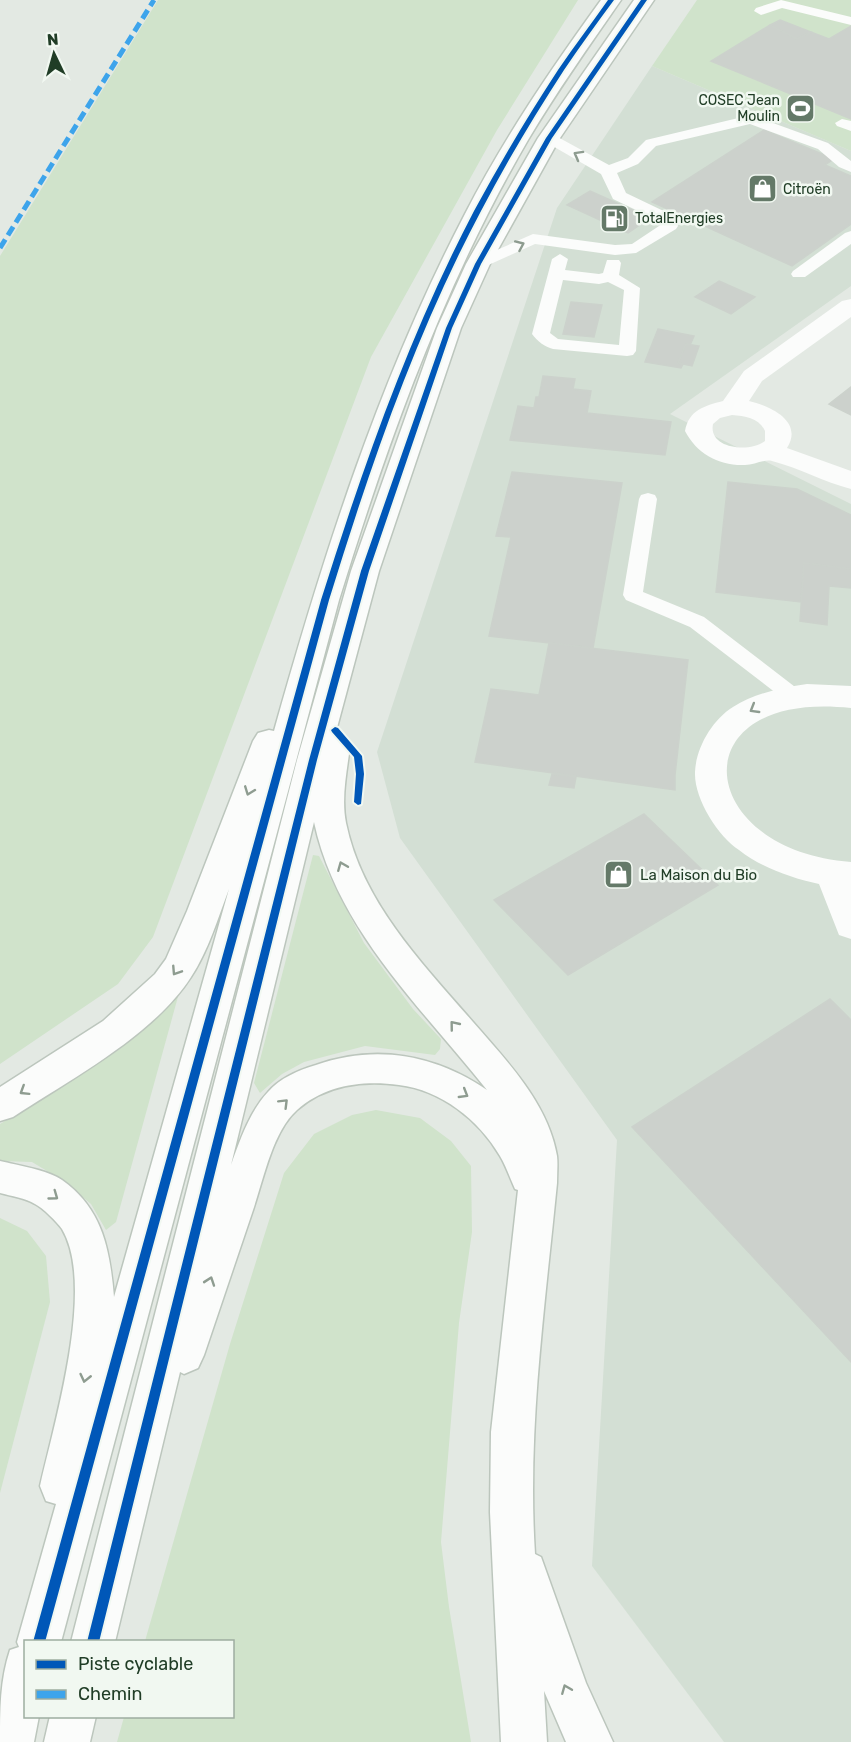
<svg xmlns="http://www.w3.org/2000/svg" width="851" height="1742" font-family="Rubik,sans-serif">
<rect width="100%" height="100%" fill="#e3e9e3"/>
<!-- built -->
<path fill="#d3dfd4" d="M652 66 851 151V286L670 414 851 504V1742H724L592 1566 617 1140 400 838 377 752 557 208Z"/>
<!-- green -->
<g fill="#d0e3cb">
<path d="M158 0H578L497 130 371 357 153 937 118 984 0 1064V256Z"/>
<path d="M697 0H851V151L652 66Z"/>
<path d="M313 855 319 856 364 943 413 1009 441 1039 440 1049 435 1055 365 1046 304 1062 282 1074 260 1093 254 1083Z"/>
<path d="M179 993 116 1222 106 1230 91 1204 62 1180 32 1162 0 1161V1124L120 1049Z"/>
<path d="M376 1110 420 1118 451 1141 471 1166 472 1232 459 1323 441 1542 449 1607 471 1742H117L124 1717 232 1716V1642L145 1641 230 1344 284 1173 314 1134 352 1115Z"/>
<path d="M0 1218 27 1231 46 1256 50 1302 0 1493Z"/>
</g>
<!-- building -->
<g fill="#ccd1cc" stroke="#ccd2cc" stroke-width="1.5">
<path d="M780 20 811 32 797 39 770 25Z"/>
<path d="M770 25 797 39 811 32 829 39 851 26V119L711 61Z"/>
<path d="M764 130 834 159 825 165 851 176V224L792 266 652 202Z"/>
<path d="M590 191 650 218 628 233 567 205Z"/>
<path d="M719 281 755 297 731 314 695 297Z"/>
<path d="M571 302 602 305 594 337 563 334Z"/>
<path d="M658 329 694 336 690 345 686 344 678 363 683 364 681 368 645 362Z"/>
<path d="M686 344 699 346 692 366 678 363Z"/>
<path d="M543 376 575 379 573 389 591 391 587 413 671 422 665 455 510 440 518 406 534 408 536 397H539Z"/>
<path d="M851 387V415L829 404Z"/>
<path d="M512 472 622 483 593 648 489 636 511 537 496 536Z"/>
<path d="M728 482 797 489 851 515V569L804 563 801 602 716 592Z"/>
<path d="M804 563 851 569V588L829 586 827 625 800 621Z"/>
<path d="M549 643 688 660 675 775V790L475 762 491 689 539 695Z"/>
<path d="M552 774 576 777 574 788 549 785Z"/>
<path d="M644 814 718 885 568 975 494 900Z"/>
<path d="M830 999 851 1020V1362L632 1127Z"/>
</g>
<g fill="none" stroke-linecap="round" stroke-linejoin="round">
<defs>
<g id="secondary">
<path d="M601 0H621C589 46 557 91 528 140 444 284 388 441 339 600L61 1642H26V1716H39L34 1742H0C0 1710 0 1680 10 1650L19 1647 17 1642 56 1504 46 1501 40 1486C54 1424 96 1286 62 1229 57 1222 43 1208 35 1204 26 1198 11 1196 0 1193V1161C17 1165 48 1170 62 1180 103 1209 110 1251 114 1297L229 889C218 918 208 951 191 977 154 1035 71 1079 13 1117L0 1121V1087L103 1021 155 974 166 959 187 911 253 741 258 733 269 730 274 731C324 553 379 379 465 214 504 138 551 69 601 0Z"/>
<path d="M634 0H654L560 138 490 264 461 328 379 571 335 735 345 738 350 746C347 771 341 798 346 823 362 902 422 963 473 1022 506 1060 548 1103 557 1156 558 1164 557 1174 557 1183 545 1306 527 1430 535 1554L541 1557 586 1683 613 1742H566L544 1691 547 1742H501L490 1512 491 1432 518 1190 515 1189C510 1178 506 1166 500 1156 479 1120 441 1090 399 1085 363 1080 325 1085 297 1110 272 1132 263 1182 252 1213 236 1260 220 1308 204 1355L198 1368 184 1374 180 1372 115 1642H71L297 760 351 571 437 328 466 264 538 138ZM314 822C337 929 421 1007 487 1090 435 1054 375 1044 316 1065 299 1070 280 1078 268 1092 250 1111 240 1140 231 1165Z"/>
<path d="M50 1716H96L90 1742H44Z"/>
</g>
</defs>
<!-- secondary casing -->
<use href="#secondary" stroke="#bcc6bd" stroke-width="3"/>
<!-- lane -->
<g fill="#fbfcfb" fill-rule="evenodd">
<path d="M781 0 851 17V25L782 8 761 15 754 11 756 8Z"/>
<path d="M751 115 828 143 851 161V172L839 167 818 149 750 124 656 146 638 164 617 173 626 193 674 216 678 226 676 229 636 253 615 255 535 244 484 267H472L470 264 472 261 533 234 615 245 632 244 662 224 661 222 613 199 601 174 544 141 541 138 544 135H554L609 165 628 158 646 140Z"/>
<path d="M842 119 851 121V131L837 126 835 123Z"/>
<path d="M851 231V244L805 277H793L791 274 793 271 845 233Z"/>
<path d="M560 254 568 259 565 270 599 274 603 273 607 260H619L621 263 619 275 640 288 636 351 633 355 627 356 553 349C545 347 537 341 532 334L552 259ZM563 280 599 284 608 282 624 290 619 345 558 339 550 333Z"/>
<path d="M648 493 655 495 657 499 643 592 704 617 799 690 802 695 799 700 792 702 785 700 690 627 626 600 623 595 639 499 641 495Z"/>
</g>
<!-- street -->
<g fill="#fbfcfb" fill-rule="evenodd">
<path d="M851 299V317L762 381 749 401C770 406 804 421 787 448L851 471V489C824 482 799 468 772 461 764 459 754 465 745 465 719 466 697 454 685 431 689 410 704 406 723 401L744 371 842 301ZM732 415C746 416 759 418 765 431V441C750 453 708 449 713 424L720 418Z"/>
<path d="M807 684 851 686V708C678 689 693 850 851 862V939L839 935 819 884C791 878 762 868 739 850 718 836 694 799 695 772 696 748 712 720 733 707 754 693 782 688 807 684Z"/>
</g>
<!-- secondary -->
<use href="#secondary" fill="#fbfcfb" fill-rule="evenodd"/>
<!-- quiet -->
<path stroke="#3da4eb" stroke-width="5" stroke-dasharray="10 5" stroke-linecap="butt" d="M0 248 154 0"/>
<defs>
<g id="cycleway">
<path d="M608 0H614C597 23 580 46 564 70 534 116 506 163 481 211 415 335 370 467 329 600L45 1642H33L321 600C363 467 409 335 474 211 500 163 528 116 558 70 574 46 592 23 608 0Z"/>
<path d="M641 0H647L552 138 481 264 452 328 369 571 317 760 99 1642H87L309 760 361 571 446 328 475 264 546 138Z"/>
<path d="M335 727 338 728 362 756 364 774 361 804 358 805 354 802 356 774 354 757 332 732 331 730Z"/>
</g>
</defs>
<!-- cycleway casing -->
<use href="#cycleway" stroke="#f1f8f1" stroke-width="4"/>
<!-- cycleway -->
<use href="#cycleway" fill="#0057b8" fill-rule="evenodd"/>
</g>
<!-- one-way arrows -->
<defs><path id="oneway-chevron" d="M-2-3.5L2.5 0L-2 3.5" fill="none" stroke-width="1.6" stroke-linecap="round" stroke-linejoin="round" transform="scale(1.5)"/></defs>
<g stroke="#8e9c90">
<use href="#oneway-chevron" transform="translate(578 155) rotate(-151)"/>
<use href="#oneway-chevron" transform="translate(520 245) rotate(-24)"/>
<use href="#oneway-chevron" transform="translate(754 709) rotate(149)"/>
<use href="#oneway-chevron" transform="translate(249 791) rotate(111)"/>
<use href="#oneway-chevron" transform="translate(342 866) rotate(-112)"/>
<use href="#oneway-chevron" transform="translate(176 971) rotate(123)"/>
<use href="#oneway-chevron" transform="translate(454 1025) rotate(-129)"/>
<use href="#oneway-chevron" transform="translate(24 1091) rotate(148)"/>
<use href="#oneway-chevron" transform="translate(464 1094) rotate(31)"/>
<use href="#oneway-chevron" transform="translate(284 1103) rotate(-45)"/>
<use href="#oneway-chevron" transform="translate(54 1196) rotate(36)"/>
<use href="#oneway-chevron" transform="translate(210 1281) rotate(-71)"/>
<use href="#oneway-chevron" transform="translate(85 1378) rotate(103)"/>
<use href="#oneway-chevron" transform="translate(566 1689) rotate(-112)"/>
</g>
<!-- icons -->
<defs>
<symbol id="stadium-square" viewBox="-11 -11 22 22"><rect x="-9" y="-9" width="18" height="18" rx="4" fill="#647968" stroke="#f1f8f1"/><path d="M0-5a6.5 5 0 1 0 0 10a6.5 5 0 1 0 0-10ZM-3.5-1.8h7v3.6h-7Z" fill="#fff"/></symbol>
<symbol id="shop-square" viewBox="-11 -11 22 22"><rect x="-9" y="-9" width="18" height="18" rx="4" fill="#647968" stroke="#f1f8f1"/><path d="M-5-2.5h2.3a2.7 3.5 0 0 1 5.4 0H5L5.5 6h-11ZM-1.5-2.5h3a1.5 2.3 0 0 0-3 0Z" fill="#fff"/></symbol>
<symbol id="fuel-square" viewBox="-11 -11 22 22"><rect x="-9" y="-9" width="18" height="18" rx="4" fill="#647968" stroke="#f1f8f1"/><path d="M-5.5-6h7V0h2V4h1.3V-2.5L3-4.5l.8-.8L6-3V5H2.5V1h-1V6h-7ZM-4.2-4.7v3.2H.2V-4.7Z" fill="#fff"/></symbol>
</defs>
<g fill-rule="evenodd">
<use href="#stadium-square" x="784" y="92" width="33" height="33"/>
<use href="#shop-square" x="746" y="172" width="33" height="33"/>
<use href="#fuel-square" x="598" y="202" width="33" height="33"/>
<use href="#shop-square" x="602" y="858" width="33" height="33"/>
</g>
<g text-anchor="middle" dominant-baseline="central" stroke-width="5" stroke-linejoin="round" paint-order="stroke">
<!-- far-poi labels -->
<g font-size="14" fill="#203d26" stroke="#f1f8f1" text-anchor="start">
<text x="780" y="100" text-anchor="end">COSEC Jean<tspan x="780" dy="16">Moulin</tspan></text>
<text x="783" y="189">Citroën</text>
<text x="635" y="218">TotalEnergies</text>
</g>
<!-- poi labels -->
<g font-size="15" fill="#203d26" stroke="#f1f8f1" text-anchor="start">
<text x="640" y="875">La Maison du Bio</text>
</g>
</g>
<!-- legend -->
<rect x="24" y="1640" width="210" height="78" fill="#f1f8f1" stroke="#9dada0" stroke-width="1.5"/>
<rect x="36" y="1660" width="30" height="9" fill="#0057b8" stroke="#9dada0" stroke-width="1.5"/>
<text x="78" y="1670" font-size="18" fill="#203d26">Piste cyclable</text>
<rect x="36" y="1690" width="30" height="9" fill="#3da4eb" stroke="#9dada0" stroke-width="1.5"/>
<text x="78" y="1700" font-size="18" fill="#203d26">Chemin</text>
<!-- north arrow -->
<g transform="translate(54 54) rotate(355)" stroke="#f1f8f1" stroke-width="4.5" paint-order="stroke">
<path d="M0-4.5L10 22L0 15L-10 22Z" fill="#203d26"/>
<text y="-9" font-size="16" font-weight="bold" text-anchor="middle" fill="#203d26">N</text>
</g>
</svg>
